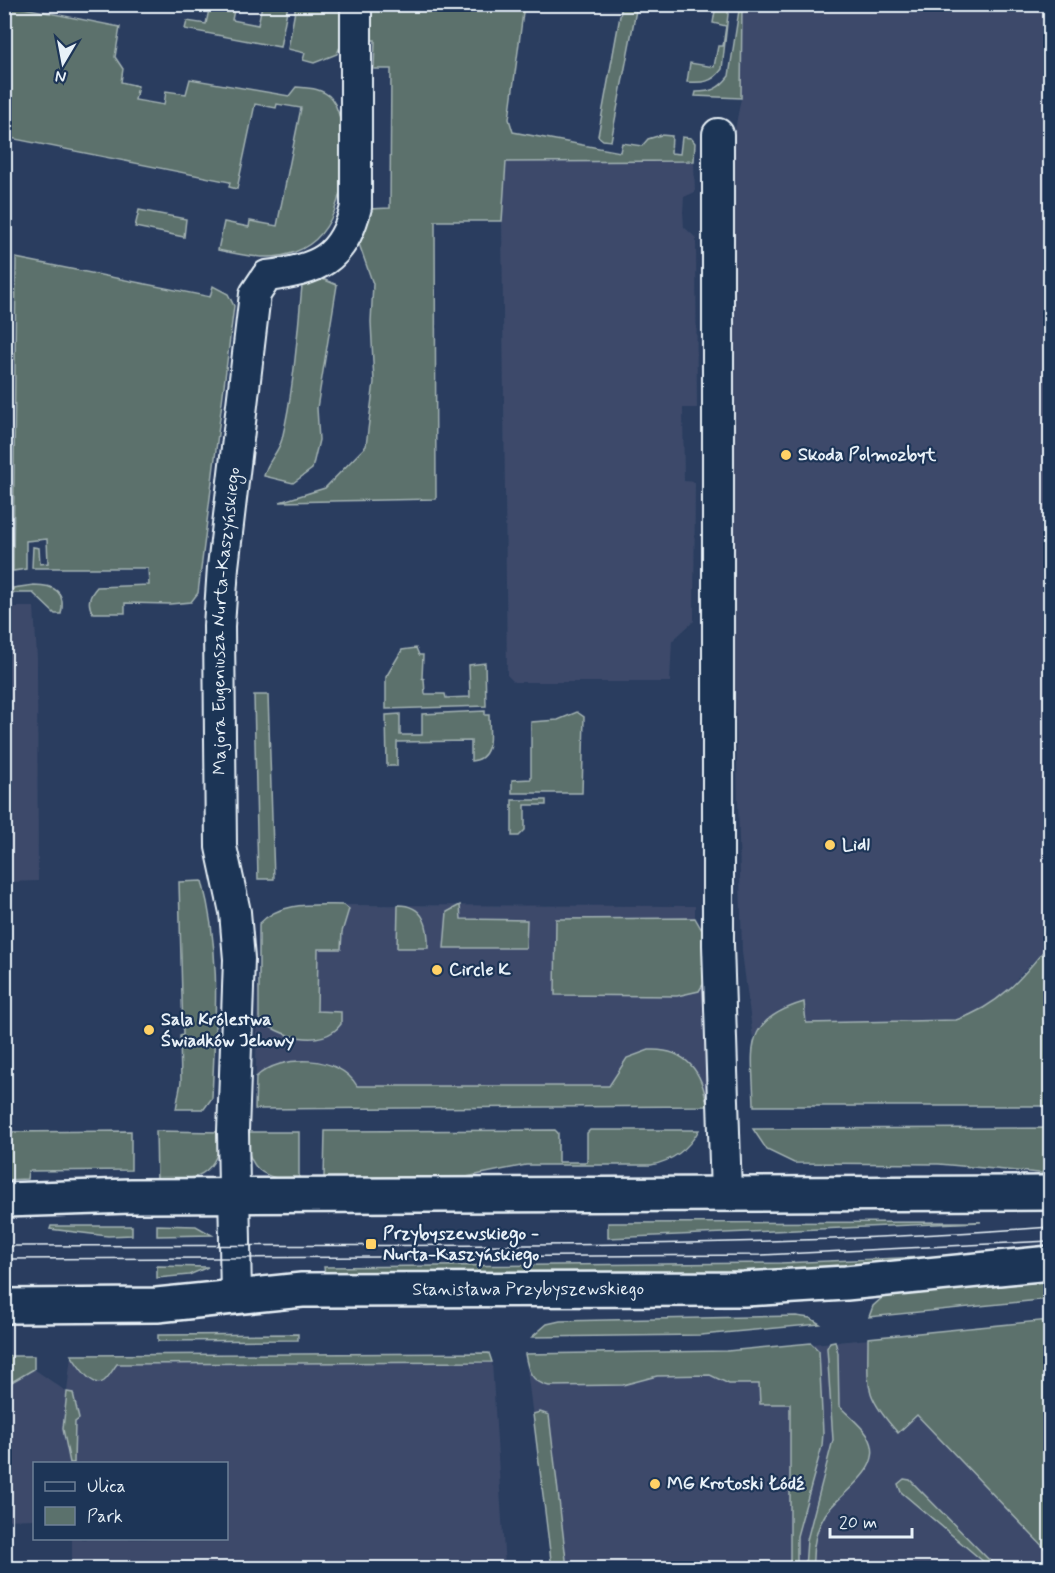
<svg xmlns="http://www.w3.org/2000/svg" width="1055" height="1573" font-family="Mynerve,sans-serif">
<rect width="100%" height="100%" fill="#2a3d5f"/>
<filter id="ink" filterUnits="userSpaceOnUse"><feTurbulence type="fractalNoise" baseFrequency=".0167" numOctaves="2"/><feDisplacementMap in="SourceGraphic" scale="12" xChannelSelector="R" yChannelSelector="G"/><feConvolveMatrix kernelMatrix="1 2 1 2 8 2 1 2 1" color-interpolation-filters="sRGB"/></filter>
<g filter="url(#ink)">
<!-- built -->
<g fill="#3c4a6b">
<path d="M742 5H1050V943L995 1003 978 1013 956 1020 806 1023 804 1002 778 1011 761 1026 753 1038 742 952 734 651 730 156 741 98Z"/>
<path d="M694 161 695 192 684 197 683 212 684 227 696 238 697 408H683L684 481 695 482 694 621 672 641 670 682H514L507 675 502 221 506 162Z"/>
<path d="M5 607H34L37 658 38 881 5 882Z"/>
<path d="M319 905 695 906V918L708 941 707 1106 255 1109 259 924 279 910Z"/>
<path d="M906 1336 1050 1553V1568H552L525 1354 727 1351Z"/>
<path d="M71 1355 117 1364 492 1362 505 1568H72V1539L226 1538V1464H34V1519L5 1520 4 1356H34V1369L67 1392Z"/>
</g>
<!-- green -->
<g fill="#5b716c" stroke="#a2b1b2" stroke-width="1.5">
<path d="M390 4 524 5 509 119 513 132 620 152 622 143 642 146 648 139 661 135 672 136 671 153 680 154 682 137 691 138 695 143 694 161 506 162 502 221H435L436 499 280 502 325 488 366 446 374 382 371 322 373 284 357 238 368 209 390 208 391 69H374L375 40H368L369 8H390Z"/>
<path d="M740 4 742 5 741 98 695 96 696 92C711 92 719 89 729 76Z"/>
<path d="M9 5 120 27 115 57 123 69 121 82 138 86 135 100 164 105 166 91 186 94 190 79 289 96 296 87C308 88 322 88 331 98 339 108 340 120 342 132 347 174 341 235 295 252 270 262 244 255 218 250L224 222 249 227 250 221 277 226 301 108 277 104 276 108 255 104 237 189 229 187 230 182 5 137 4 8Z"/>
<path d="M210 5 234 10 232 20 258 25 262 5H288L280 47 185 29 187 21 206 24Z"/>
<path d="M296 5H343V39L337 54 314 63 303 60 305 53 288 49Z"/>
<path d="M622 5H637L611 141 603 140 598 136Z"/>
<path d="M716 5H729L722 69C712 83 702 83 687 82L690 63 714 67 718 46H723L726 26 713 23Z"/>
<path d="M139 210 186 219 184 237 135 227Z"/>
<path d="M16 258 210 297 213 286 228 294 234 306 198 593 191 602 170 604 125 603V613H93C86 603 90 595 97 587L149 585 148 568H32L33 547 39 548 40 564 48 563 47 539 26 541V569L13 571Z"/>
<path d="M320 278 337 285 317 408 319 440 312 469 293 483 264 476C267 461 278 454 282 439 294 389 297 337 302 286Z"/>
<path d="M34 585C55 585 66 592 61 614H55L33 593H13V588Z"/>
<path d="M416 648 419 655H423L422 678 424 679 425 694H445L446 698 470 697 469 665 485 663 486 706 386 709V677L402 650Z"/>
<path d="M254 695H268L274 879H258Z"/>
<path d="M485 711V715H489C489 733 495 759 471 761V741L397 742V766H387L386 715 400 714V735H422V714Z"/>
<path d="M577 712 584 717 582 793H512V780L531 779V722L558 720Z"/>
<path d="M512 800H546V805H525V830L519 836H512Z"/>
<path d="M202 881C222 954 215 1023 212 1098L204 1109H176L181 1082 180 1036 183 1035 179 882Z"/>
<path d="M344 905 349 909 342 932 341 949H318L317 1011 341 1012V1024C323 1049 277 1037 259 1018V924C280 901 315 905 344 905Z"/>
<path d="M398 905C424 905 429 926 428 948H397Z"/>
<path d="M460 905 461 919 527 920 526 948H444L447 912Z"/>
<path d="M695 918 708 941 707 978 699 991 677 996 555 995 556 919Z"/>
<path d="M1050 943V1106H754C753 1050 740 1021 804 1002L806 1023 956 1020C998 1007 1023 977 1050 943Z"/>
<path d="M649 1050C686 1048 703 1072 707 1106L255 1109 256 1077C281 1053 340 1055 357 1086H609L627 1058Z"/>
<path d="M1050 1128V1174L939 1164 794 1163 767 1150 753 1129Z"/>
<path d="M555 1130 558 1133V1162H587V1133L590 1130H699C688 1150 672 1161 651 1165H526L461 1178 324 1179 325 1131Z"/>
<path d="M131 1131V1170L28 1171 27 1179 5 1180V1132Z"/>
<path d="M156 1131 221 1132C219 1177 194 1181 157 1181Z"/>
<path d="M245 1132H299V1181C262 1179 248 1170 245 1132Z"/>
<path d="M981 1222 608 1238V1223Z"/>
<path d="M157 1225 196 1226 212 1235 157 1236Z"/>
<path d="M51 1226H132V1235L108 1236 50 1229Z"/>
<path d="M996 1254 746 1273 325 1275 324 1267 781 1263Z"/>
<path d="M157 1266 208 1267 189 1275 157 1278Z"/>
<path d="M1050 1281V1299L869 1317 873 1306 883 1297Z"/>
<path d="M796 1316 810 1318 820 1324 701 1335 532 1337 547 1324 560 1321Z"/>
<path d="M1050 1320V1554L917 1415 898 1433C863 1394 868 1387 868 1338Z"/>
<path d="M298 1334V1340L158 1341V1335Z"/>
<path d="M835 1341 838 1353 839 1406C848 1415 861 1425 868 1436 888 1469 839 1492 825 1515 815 1531 812 1550 813 1568H805L807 1540 833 1440 827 1348 830 1342Z"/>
<path d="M811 1343 819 1351 823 1433 822 1446 797 1536V1568H790V1404H760L759 1384H729L710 1375 657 1376 623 1385 549 1386C531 1382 528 1371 525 1354L727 1351Z"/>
<path d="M489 1353 492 1362 117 1364C113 1369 109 1377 104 1381 92 1390 77 1363 71 1355Z"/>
<path d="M5 1356H34V1369L5 1386Z"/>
<path d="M67 1392 73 1393 79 1419 75 1422 74 1463H70L63 1429Z"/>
<path d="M540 1412 549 1415 567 1568H552L533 1414Z"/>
<path d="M904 1479 910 1480 997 1568H991L901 1492 898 1484Z"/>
</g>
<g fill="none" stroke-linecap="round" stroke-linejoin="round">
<defs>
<g id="street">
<path d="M718 134V945L726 1194"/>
<path id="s1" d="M236 1297 233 1132 239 959 235 912 221 847 219 626 223 567 255 294 267 276C317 270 343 260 356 207V4"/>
</g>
<g id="secondary">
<path d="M4 1200 131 1196 1050 1193"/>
<path id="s2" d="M4 1306 157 1305 302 1290 744 1289 846 1283 1050 1263"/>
</g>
</defs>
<!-- street casing -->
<use href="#street" stroke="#e8f1f8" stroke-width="34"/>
<!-- secondary casing -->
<use href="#secondary" stroke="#e8f1f8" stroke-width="38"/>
<!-- street -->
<use href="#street" stroke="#1d3557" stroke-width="30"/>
<!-- secondary -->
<use href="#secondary" stroke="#1d3557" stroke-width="33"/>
<!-- tram -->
<g stroke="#e8f1f8" stroke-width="1.5">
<path d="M4 1246C353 1243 703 1253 1050 1227"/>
<path d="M4 1259 762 1255 1050 1241"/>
</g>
</g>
</g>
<!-- markers -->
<g fill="#ffd166" stroke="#1d3557" stroke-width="2">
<circle cx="786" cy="455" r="6"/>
<circle cx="830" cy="845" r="6"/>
<circle cx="437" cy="970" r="6"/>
<circle cx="149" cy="1030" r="6"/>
<rect x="365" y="1238" width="12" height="12" rx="3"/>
<circle cx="655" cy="1484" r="6"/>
</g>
<g text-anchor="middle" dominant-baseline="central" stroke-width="4.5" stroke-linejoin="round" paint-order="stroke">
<!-- poi labels -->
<g font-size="18" font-weight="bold" fill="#e8f1f8" stroke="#1d3557" text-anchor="start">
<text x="798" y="455">Skoda Polmozbyt</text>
<text x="842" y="845">Lidl</text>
<text x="449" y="970">Circle K</text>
<text x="161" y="1020">Sala Królestwa<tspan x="161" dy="21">Świadków Jehowy</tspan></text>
<text x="383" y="1234">Przybyszewskiego -<tspan x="383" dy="21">Nurta-Kaszyńskiego</tspan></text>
<text x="667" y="1484">MG Krotoski Łódź</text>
</g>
<!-- street labels -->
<g font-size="18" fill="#e8f1f8" stroke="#1d3557">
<text stroke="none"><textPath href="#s1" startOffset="678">Majora Eugeniusza Nurta-Kaszyńskiego</textPath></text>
<text stroke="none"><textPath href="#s2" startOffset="525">Stanisława Przybyszewskiego</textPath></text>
</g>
</g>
<!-- margin -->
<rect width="1055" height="1573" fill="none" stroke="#1d3557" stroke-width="24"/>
<rect x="12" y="12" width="1031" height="1549" fill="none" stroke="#e8f1f8" stroke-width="2" filter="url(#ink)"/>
<!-- legend -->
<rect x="33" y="1462" width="195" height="78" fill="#1d3557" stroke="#6e8097" stroke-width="1.5"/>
<rect x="45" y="1482" width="30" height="9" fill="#1d3557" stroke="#6e8097" stroke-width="1.5"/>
<text x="87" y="1492" font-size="18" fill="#e8f1f8">Ulica</text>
<rect x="45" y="1507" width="30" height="18" fill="#5b716c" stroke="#6e8097" stroke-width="1.5"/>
<text x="87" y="1522" font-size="18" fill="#e8f1f8">Park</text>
<!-- north arrow -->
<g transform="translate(63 63) rotate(190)" stroke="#1d3557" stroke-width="4.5" paint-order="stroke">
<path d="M0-4.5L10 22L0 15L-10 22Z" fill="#e8f1f8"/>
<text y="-9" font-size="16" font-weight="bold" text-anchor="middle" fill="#e8f1f8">N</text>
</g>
<!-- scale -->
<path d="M830 1528v9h82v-9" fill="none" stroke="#e8f1f8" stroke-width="3"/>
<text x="839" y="1528" font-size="18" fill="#e8f1f8" stroke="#1d3557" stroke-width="4.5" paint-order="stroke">20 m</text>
</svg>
